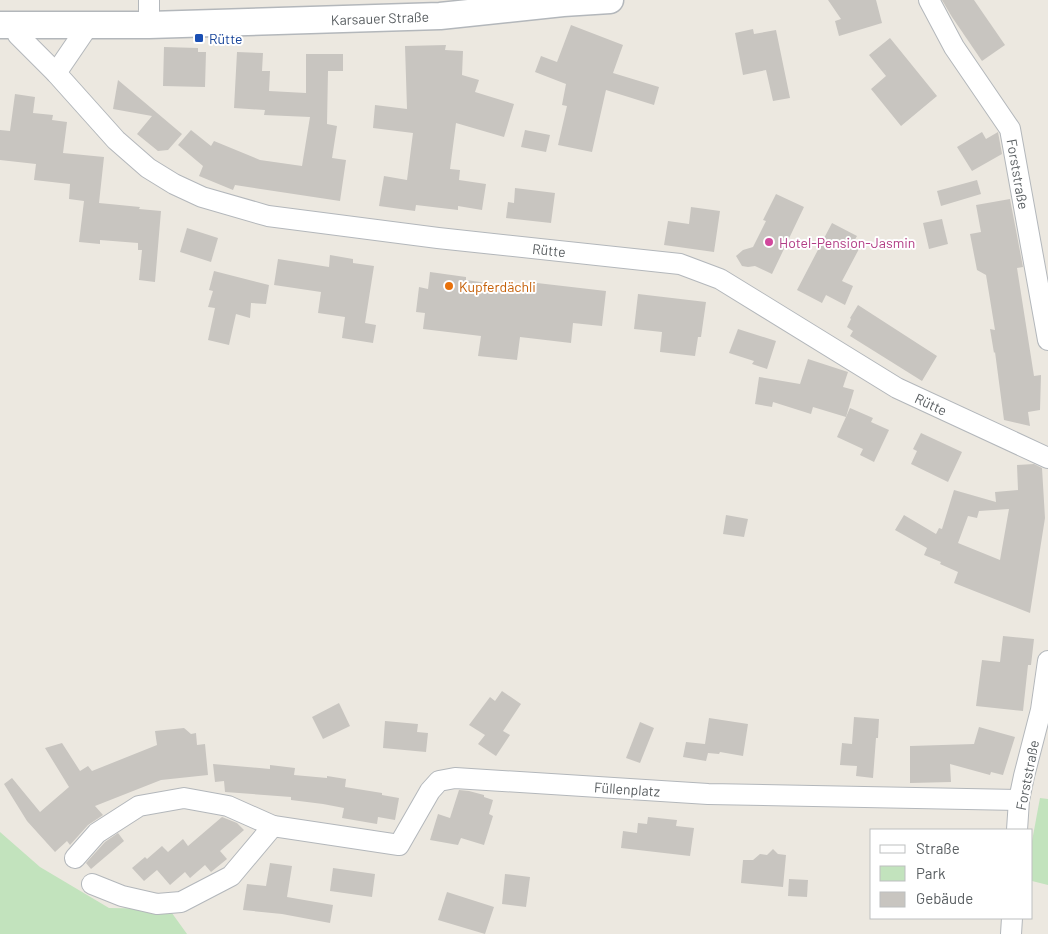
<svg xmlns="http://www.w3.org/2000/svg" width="1048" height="934" font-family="Barlow,sans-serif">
<rect width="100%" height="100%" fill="#ece8e0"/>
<!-- green -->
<g fill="#c2e3bd">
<path d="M1040 798 1048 799V885L1032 881V841Z"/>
<path d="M0 832 40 867 109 908 169 909 187 934H0Z"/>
</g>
<!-- building -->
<g fill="#c8c5c0" fill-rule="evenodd">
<path d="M828 0H876L882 23 839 36 835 21 841 19Z"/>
<path d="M942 0H974L1005 45 982 61 952 17Z"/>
<path d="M571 25 623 45 613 73 659 87 654 105 606 90 592 152 558 145 567 106 562 105 566 84 535 72 541 56 557 62Z"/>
<path d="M753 29 754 34 776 30 790 98 773 101 766 70 743 75 735 33Z"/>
<path d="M890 38 937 96 901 126 871 89 886 76 869 55Z"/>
<path d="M446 45 445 50 463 51 462 75 479 80 475 92 514 104 504 137 456 123 450 169 460 170 459 180 486 184 482 210 458 206V210L416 205 415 211 379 206 384 176 407 180 413 133 373 128 375 105 407 109 405 46Z"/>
<path d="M164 47 198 48V52H206L205 87 163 86Z"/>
<path d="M237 52 263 53 262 71H270L269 91 306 93V54H343V71H328L327 124 337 126 332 158 346 160 340 201 235 185 233 190 199 176 203 166 178 145 191 130 211 146 214 141 260 160 302 166 310 117 264 115 265 110 234 108Z"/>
<path d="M118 80 182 134 168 150 158 151 137 134 152 116 113 109Z"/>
<path d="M15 94 35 97 33 113 53 115 52 120 67 122 63 153 104 157 99 203 140 207 139 209 161 211 155 282 139 280 142 250H138V243L100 240V244L79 242 84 201 69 199 70 184 34 180 36 164 0 160V130L10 131Z"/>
<path d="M525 130 550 135 546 152 521 147Z"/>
<path d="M982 132 986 139 998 132 1002 154 972 171 957 147Z"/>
<path d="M977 180 981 194 941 206 937 191Z"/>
<path d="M515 188 555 193 551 223 506 218 508 202 514 203Z"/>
<path d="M776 194 804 207 772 274 755 266 748 267 742 266 736 256 743 250 753 247 766 221 763 220Z"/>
<path d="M1010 199 1023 267 1017 268 1034 376 1041 375 1040 410 1028 412 1030 426 1004 420 995 352 994 353 990 329 995 330 986 275 977 270 970 234 981 232 976 205Z"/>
<path d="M691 207 720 211 714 252 664 245 668 221 689 224Z"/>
<path d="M942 219 948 244 929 249 923 223Z"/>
<path d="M832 223 857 236 853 243 860 247 842 281 853 286 845 305 826 295 822 303 797 290Z"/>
<path d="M187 228 218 238 211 262 180 252Z"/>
<path d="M330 255 353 259V263L374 266 365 323 376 325 373 343 342 338 345 317 318 313 321 292 274 285 278 259 329 267Z"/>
<path d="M214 271 269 285 266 304 251 303 250 318 236 314 229 345 208 340 215 308 208 307 213 291 209 290Z"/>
<path d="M430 272 466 277V280L495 284 536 288 537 283 606 291 602 326 573 323 571 343 520 337 517 360 478 356 481 336 423 329 425 313 416 312 419 287 428 289Z"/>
<path d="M638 294 706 302 701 337H698L695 356 660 352 662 332 634 329Z"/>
<path d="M858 305 937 356 922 381 850 336 853 331 847 327 851 319 850 318Z"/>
<path d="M738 329 776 341 767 369 752 364 754 361 729 353Z"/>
<path d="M808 359 848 372 843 387 854 390 846 417 813 407 811 414 773 402 772 407 755 404 759 377 800 384Z"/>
<path d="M850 408 873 418 871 422 889 430 874 462 860 455 863 449 837 437Z"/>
<path d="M921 433 962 452 948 482 911 464 917 451 913 449Z"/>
<path d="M1034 464 1042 468 1045 518 1030 613 954 583 958 572 940 564 941 562 924 555 927 548 895 530 904 515 936 534 939 528 942 529 954 490 996 502 995 492 1018 490 1017 465ZM1009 509 1000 560 958 543 968 516 977 518 979 511Z"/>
<path d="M726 515 748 519 744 537 723 534Z"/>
<path d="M1003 636 1034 639 1031 665H1028L1023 711 976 706 982 660 1000 662Z"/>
<path d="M502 691 521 704 503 731 510 735 496 756 478 744 485 735 469 725 490 697 495 701Z"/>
<path d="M339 703 350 726 323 739 312 717Z"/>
<path d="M854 717 879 719 878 738H876L873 778 856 776 857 766 840 765 842 743 852 744Z"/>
<path d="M709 718 748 724 743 756 720 752 719 754 708 753 706 761 683 757 686 742 705 744Z"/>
<path d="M385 721 418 724 417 732 428 733 426 752 383 748Z"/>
<path d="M640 722 654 728 640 763 626 758Z"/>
<path d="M979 727 1015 737 1003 775 991 772 990 775 950 764 951 782 910 783V746L974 744Z"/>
<path d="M184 728 191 734 196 733 197 745 205 744 208 775 161 780 95 806 103 815 88 825 70 845 67 841 55 852 27 821 4 784 12 778 40 812 69 787 45 748 62 743 80 771 88 766 92 771 157 745 155 731Z"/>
<path d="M213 764 270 769V765L295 768 294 775 327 778V776L346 779 345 787 382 793V795L399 798 395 820 378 817 377 824 342 818 344 808 323 804 291 800V797L225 792 224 781 215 782Z"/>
<path d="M459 790 469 791 484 795V797L493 800 489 814 493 816 484 845 461 838 458 845 430 840 438 814 450 818Z"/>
<path d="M222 817 237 823 244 830 220 851 227 859 211 872 205 865 190 878 185 872 170 885 157 870 144 881 132 868 145 857 147 859 162 846 168 852 183 839 188 846Z"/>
<path d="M648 817 677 820 676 826 694 828 690 856 621 848 623 831 637 833 638 823 647 824Z"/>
<path d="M118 833 124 841 91 869 86 863 105 842Z"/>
<path d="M773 849 778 854 786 855 783 887 741 883 743 860H753L760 854 767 855Z"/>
<path d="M270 863 292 866 287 897 333 905 330 923 282 914 243 910 247 884 266 886Z"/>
<path d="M333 868 375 874 372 897 330 891Z"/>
<path d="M505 874 530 877 526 907 502 904Z"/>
<path d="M789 879 808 880 807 897 788 896Z"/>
<path d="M447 892 494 907 485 934 438 920Z"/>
</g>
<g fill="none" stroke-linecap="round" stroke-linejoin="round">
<defs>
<g id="minor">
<path d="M929 0 954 47 1010 129 1048 340"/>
<path d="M149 25V0"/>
<path d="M15 26 18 35 56 73 116 140 148 168 174 184 202 197 268 216 438 238 680 264 720 279 897 388 1048 458"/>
<path d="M56 73 88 26"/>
<path d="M1017 830 1019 800 1024 776 1041 710 1048 661"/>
<path d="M75 858 97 833 139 806 184 798 228 806 273 826 399 845 430 791 439 781 455 778 708 794 1019 800"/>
<path d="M92 884 122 896 157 904 181 902 231 876 273 826"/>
<path d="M1011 934 1012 918"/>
</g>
<path id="tertiary" d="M0 25H149L440 16 563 3 610 0"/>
</defs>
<!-- minor casing -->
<use href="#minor" stroke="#b3b7bb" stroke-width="22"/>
<!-- tertiary casing -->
<use href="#tertiary" stroke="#b3b7bb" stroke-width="29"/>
<!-- minor -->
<use href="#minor" stroke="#fff" stroke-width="20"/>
<!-- tertiary -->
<use href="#tertiary" stroke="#fff" stroke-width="26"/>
</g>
<!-- markers -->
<rect fill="#1a4fb4" stroke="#fff" stroke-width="2" x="194" y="33" width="10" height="10" rx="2.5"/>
<circle fill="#d1479c" stroke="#fff" stroke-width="2" cx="769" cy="242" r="5"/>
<circle fill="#e8710a" stroke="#fff" stroke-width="2" cx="449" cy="286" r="5"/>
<g text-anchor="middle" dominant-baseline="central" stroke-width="4" stroke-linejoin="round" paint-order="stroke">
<!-- street labels -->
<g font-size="14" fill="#595e61" stroke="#fff">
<text transform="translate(380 18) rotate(-2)">Karsauer Straße</text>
<text transform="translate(1018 174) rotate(80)">Forststraße</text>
<text transform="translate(549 250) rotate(6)">Rütte</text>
<text transform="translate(931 404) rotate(25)">Rütte</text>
<text transform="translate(1027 775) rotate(-79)">Forststraße</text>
<text transform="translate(627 789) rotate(4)">Füllenplatz</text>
</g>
<!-- transit labels -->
<g font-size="14" fill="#164399" stroke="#fff" text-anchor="start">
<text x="209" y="38">Rütte</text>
</g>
<!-- hotel labels -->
<g font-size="14" fill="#b23c85" stroke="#fff" text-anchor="start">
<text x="779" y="242">Hotel-Pension-Jasmin</text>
</g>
<!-- food labels -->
<g font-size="14" fill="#c56008" stroke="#fff" text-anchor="start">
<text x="459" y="286">Kupferdächli</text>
</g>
</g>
<!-- legend -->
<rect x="870" y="829" width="162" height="90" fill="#ffffff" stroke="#bdbfc0"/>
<rect x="880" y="845" width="25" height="8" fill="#ffffff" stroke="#bdbfc0"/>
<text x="916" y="854" font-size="15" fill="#595e61">Straße</text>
<rect x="880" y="866" width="25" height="15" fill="#c2e3bd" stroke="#bdbfc0"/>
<text x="916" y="879" font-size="15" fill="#595e61">Park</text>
<rect x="880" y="892" width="25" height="15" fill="#c8c5c0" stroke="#bdbfc0"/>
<text x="916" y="904" font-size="15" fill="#595e61">Gebäude</text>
</svg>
